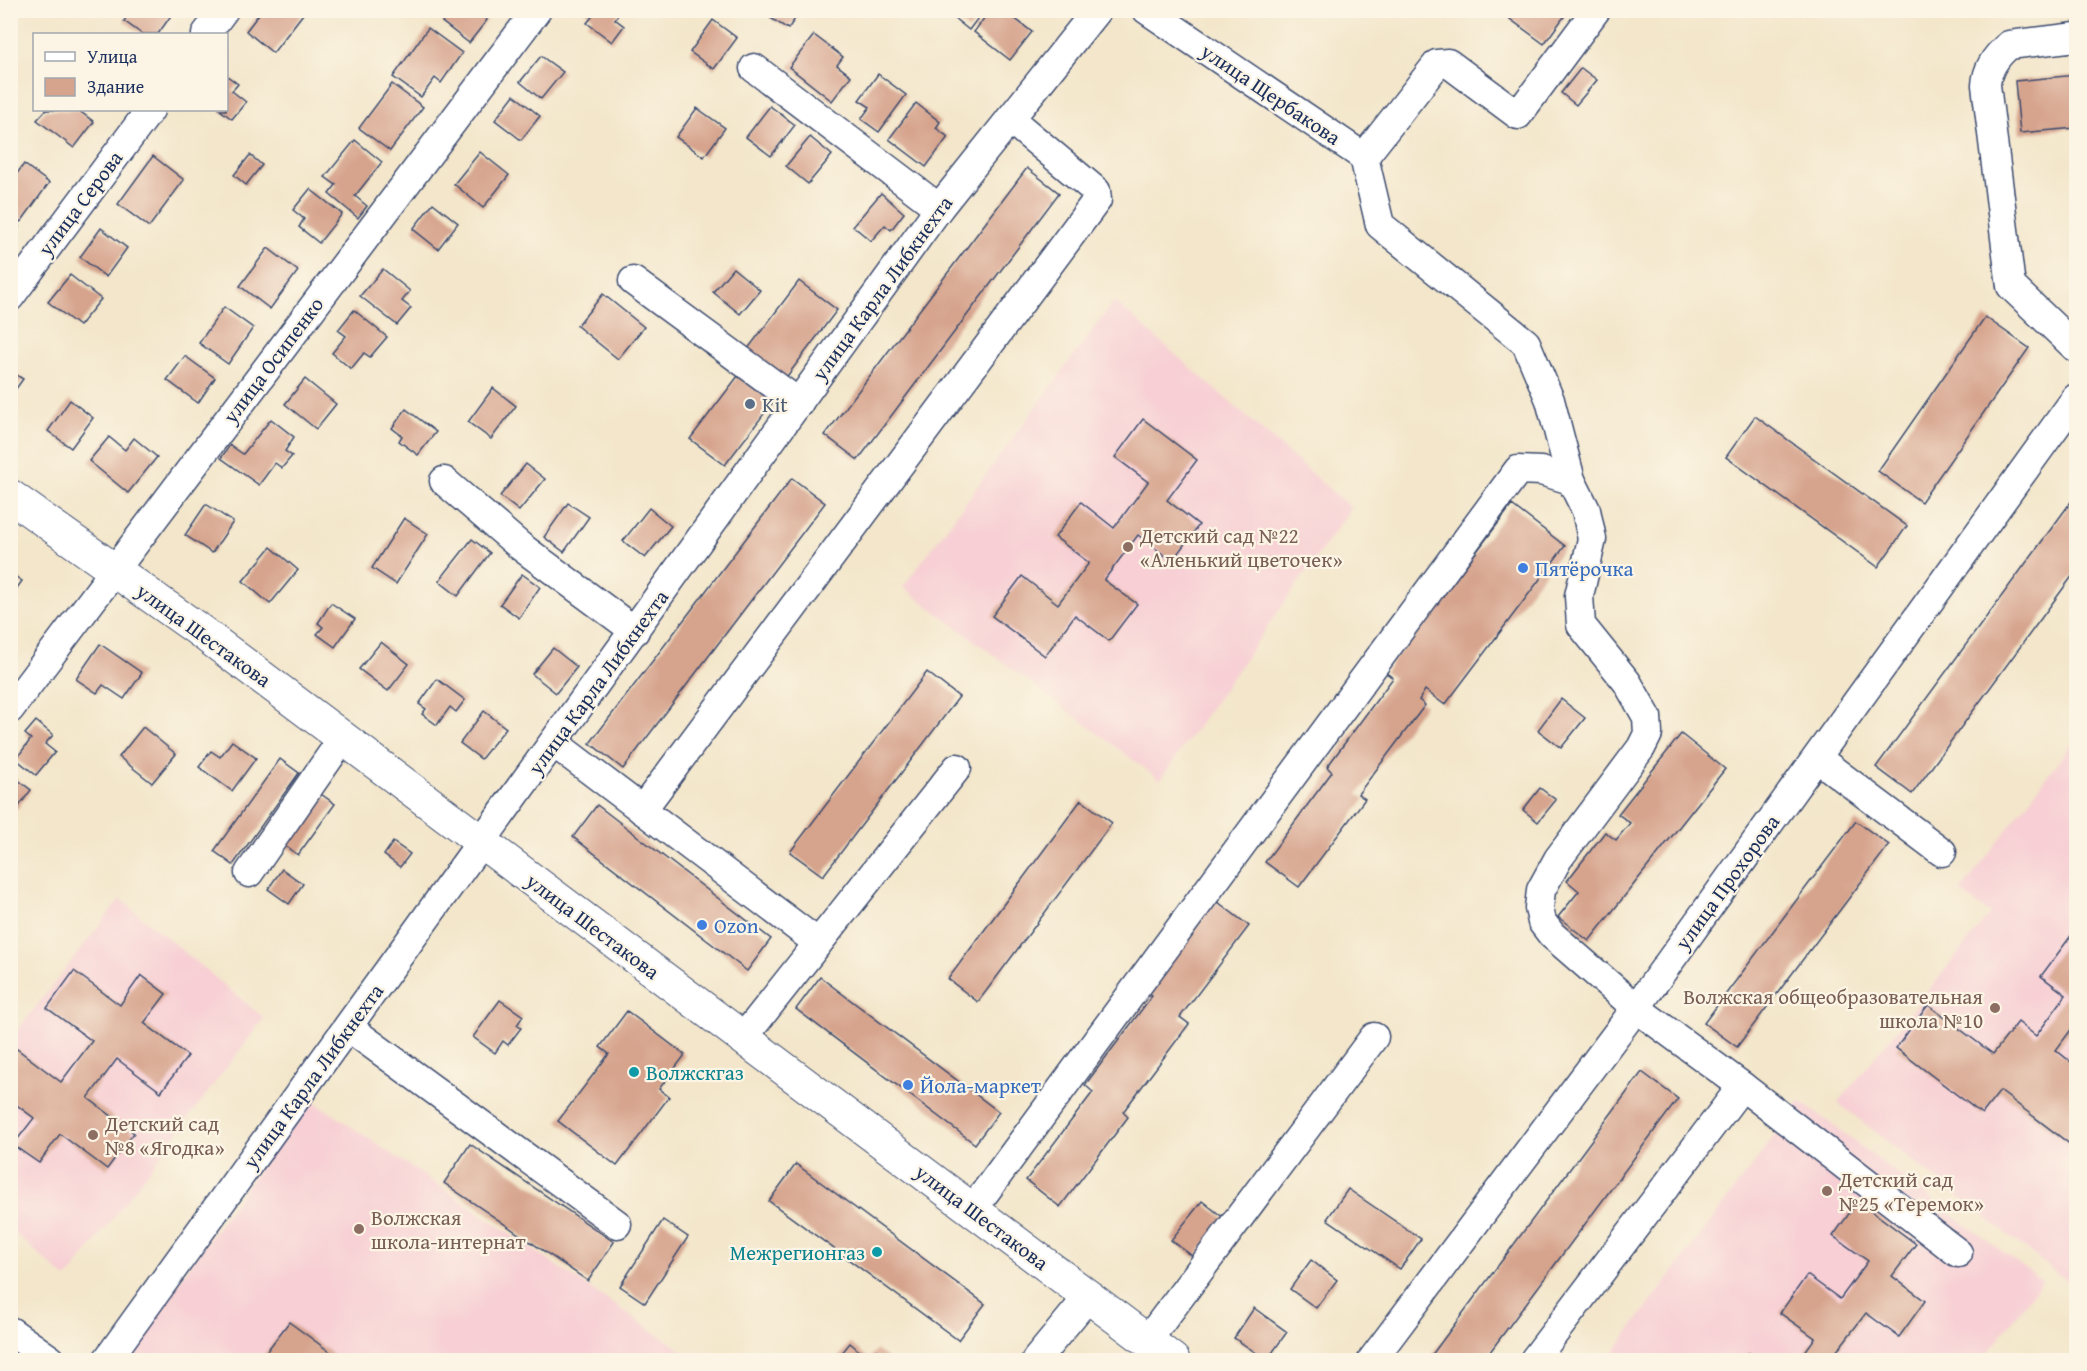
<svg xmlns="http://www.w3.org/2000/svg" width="2087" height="1371" font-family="'Gentium Book Plus',serif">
<rect width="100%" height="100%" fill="#fcf5e5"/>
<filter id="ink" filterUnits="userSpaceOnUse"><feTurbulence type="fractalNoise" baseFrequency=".0167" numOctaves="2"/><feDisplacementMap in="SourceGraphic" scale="12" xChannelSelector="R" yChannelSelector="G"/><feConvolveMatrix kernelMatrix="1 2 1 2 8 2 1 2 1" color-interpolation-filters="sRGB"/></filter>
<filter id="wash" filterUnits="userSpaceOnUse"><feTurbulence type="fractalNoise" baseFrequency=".008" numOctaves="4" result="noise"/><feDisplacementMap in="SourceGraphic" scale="24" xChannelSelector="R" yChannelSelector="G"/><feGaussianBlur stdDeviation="1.35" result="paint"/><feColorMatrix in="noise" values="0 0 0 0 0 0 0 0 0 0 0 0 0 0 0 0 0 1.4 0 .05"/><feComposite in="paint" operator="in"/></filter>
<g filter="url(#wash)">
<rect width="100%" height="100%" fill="#f3e6ca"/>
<!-- built -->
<g fill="#f7cfd4">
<path d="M1114 301 1351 508 1160 780 903 587Z"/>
<path d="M2076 738V1288L1838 1103 1990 914 1960 892Z"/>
<path d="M120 899 264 1018 67 1279 11 1230 10 1040Z"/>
<path d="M309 1098 696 1360H123Z"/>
<path d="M1800 1101 2042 1281 1983 1360H1608Z"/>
</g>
<g id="blocks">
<!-- building -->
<g fill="#d6a38c">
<path d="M131 10H175L158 34H142L124 21Z"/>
<path d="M262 10H299L303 14 273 53 246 31Z"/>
<path d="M451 10H475L487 20 469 43 442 22Z"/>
<path d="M584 10H619L620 12 615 19 624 26 612 42 587 23 592 17Z"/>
<path d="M774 10H801L788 29 769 17Z"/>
<path d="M944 10H984L969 30Z"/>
<path d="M990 10H1004L1032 32 1010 60 974 32Z"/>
<path d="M1516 10H1569L1544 44 1510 19Z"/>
<path d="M713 20 737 38 714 69 690 52Z"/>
<path d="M428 28 462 53 441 83 435 78 421 97 393 77Z"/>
<path d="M814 35 843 57 837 65 851 76 832 101 789 67Z"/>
<path d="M541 56 563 72 541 99 520 82Z"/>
<path d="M1581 68 1597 80 1576 105 1561 93Z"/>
<path d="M878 74 906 95 879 132 861 119 870 107 859 100Z"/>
<path d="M226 75 238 84 232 91 246 102 232 119 220 110H226Z"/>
<path d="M2076 75V128L2020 133 2015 81Z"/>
<path d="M392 84 423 107 390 151 359 128Z"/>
<path d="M514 95 540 116 521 140 495 120Z"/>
<path d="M916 103 940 122 936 128 948 137 926 167 889 139Z"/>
<path d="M770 106 795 125 771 156 746 137Z"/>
<path d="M697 108 725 128 704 157 676 137Z"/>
<path d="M46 110H78L94 122 74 148 37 120Z"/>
<path d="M810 137 832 155 808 184 786 166Z"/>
<path d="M355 140 382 162 355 196 367 206 358 218 329 194 336 185 325 177Z"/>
<path d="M480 152 509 175 483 208 454 184Z"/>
<path d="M250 155 262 165 246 185 234 175Z"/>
<path d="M153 156 184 180 149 227 118 204Z"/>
<path d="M24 164 49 183 21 222 10 215V183Z"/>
<path d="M1027 168 1059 193 858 460 825 435Z"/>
<path d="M310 189 342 214 319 243 299 227 304 219 293 210Z"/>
<path d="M881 193 904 213 891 230 885 225 871 241 853 226Z"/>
<path d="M433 203 458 223 438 249 413 229Z"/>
<path d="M10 220 19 227 10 238Z"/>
<path d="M101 228 127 248 106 277 80 257Z"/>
<path d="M268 248 298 271 270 309 240 286Z"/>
<path d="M733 268 760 290 740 314 713 292Z"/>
<path d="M383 269 410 291 402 301 411 308 397 325 360 296Z"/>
<path d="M70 275 101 299 79 326 48 302Z"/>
<path d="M799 281 837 310 785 379 747 350Z"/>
<path d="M603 294 644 327 618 359 577 326Z"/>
<path d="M224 307 253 328 228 364 199 343Z"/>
<path d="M354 310 387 337 370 357 364 353 351 369 332 353 346 336 338 330Z"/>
<path d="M1985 317 2029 348 1921 502 1878 471Z"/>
<path d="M185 356 215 378 198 403 167 380Z"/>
<path d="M10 371 23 379 10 397Z"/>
<path d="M738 376 773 402 725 465 690 439Z"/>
<path d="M305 379 336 404 316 429 285 404Z"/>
<path d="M493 388 516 406 491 439 468 422Z"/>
<path d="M70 400 93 418 71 448 48 431Z"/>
<path d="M406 409 436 432 418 455 399 441 402 436 392 428Z"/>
<path d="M1755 416 1907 526 1878 567 1726 457Z"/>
<path d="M271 419 294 437 285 451 292 456 282 468 275 463 259 485 221 458 230 445 243 454Z"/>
<path d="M1143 419 1197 460 1167 500 1199 525 1172 561 1138 535 1104 580 1137 604 1109 641 1075 615 1045 656 992 616 1022 576 1058 604 1089 563 1055 537 1081 502 1114 528 1148 482 1115 457Z"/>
<path d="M109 437 125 450 134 438 157 457 128 493 89 461Z"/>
<path d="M526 464 545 479 519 511 500 496Z"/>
<path d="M792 478 825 503 623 769 590 743Z"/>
<path d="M2076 495V571L1912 794 1876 767Z"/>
<path d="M568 503 589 517 564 552 544 537Z"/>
<path d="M206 504 233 522 212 553 185 535Z"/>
<path d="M1512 505 1565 546 1445 705 1425 690 1419 700 1425 705 1358 794 1365 799 1299 887 1265 862 1332 772 1327 767 1393 678 1385 672Z"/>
<path d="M649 508 671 526 645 558 623 541Z"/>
<path d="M404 518 428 534 396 584 372 568Z"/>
<path d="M472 539 490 553 458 596 439 581Z"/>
<path d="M271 547 298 570 270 604 243 581Z"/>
<path d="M10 573 22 581 10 598Z"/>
<path d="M522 574 540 587 519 618 500 604Z"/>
<path d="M331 603 355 619 335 647 317 634 323 627 318 623Z"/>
<path d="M381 642 409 664 388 691 359 669Z"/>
<path d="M100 644 142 673 124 699 103 685 97 693 76 679Z"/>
<path d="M553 648 577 667 556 693 532 674Z"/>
<path d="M927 672 959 697 823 876 790 852Z"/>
<path d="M437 679 465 700 456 712 450 707 437 725 422 714 426 709 419 704Z"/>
<path d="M1561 699 1585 718 1561 748 1538 730Z"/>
<path d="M484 711 506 728 481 759 460 743Z"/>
<path d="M36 721 53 735 45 744 55 752 36 775 16 759 31 739 25 734Z"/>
<path d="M143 727 176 754 152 783 119 757Z"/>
<path d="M1681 734 1725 769 1589 941 1558 917 1579 891 1567 881 1605 832 1616 840 1630 823 1618 814Z"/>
<path d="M232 741 256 758 232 791 199 767 211 751 220 757Z"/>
<path d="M280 759 299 773 233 865 214 851Z"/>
<path d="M10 774 31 790 17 809 10 804Z"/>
<path d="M1540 788 1556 800 1538 822 1523 810Z"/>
<path d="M318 792 335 804 298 855 282 844Z"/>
<path d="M1081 800 1112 823 978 1002 948 979Z"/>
<path d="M597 805 771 939 747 971 573 837Z"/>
<path d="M1856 821 1889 845 1737 1047 1704 1023Z"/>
<path d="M393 842 410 854 400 867 384 855Z"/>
<path d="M282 869 303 884 289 904 268 889Z"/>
<path d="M1214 899 1249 926 1180 1017 1189 1024 1123 1112 1128 1117 1060 1207 1026 1180 1093 1092 1085 1085 1152 996 1144 991Z"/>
<path d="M2076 929V1023L2056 1050 2076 1066 2075 1148 2000 1091 1982 1114 1896 1048 1928 1005 1993 1054 2018 1022 2036 1036 2066 995 2041 976Z"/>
<path d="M74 971 120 1005 141 975 166 994 144 1023 188 1056 161 1092 117 1059 88 1098 134 1133 107 1169 60 1134 39 1163 13 1145 34 1118 10 1100V1057L17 1049 61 1082 92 1041 47 1008Z"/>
<path d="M820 977 999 1112 975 1144 796 1009Z"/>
<path d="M500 1000 523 1016 517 1025 521 1028 508 1045 503 1041 495 1053 473 1037Z"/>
<path d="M627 1011 685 1055 659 1089 669 1097 617 1166 558 1121 609 1054 600 1047Z"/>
<path d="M1642 1072 1678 1099 1484 1360H1428Z"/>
<path d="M470 1144 614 1242 588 1281 444 1183Z"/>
<path d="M796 1164 985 1304 958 1340 769 1201Z"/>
<path d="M1348 1189 1421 1239 1400 1269 1327 1219Z"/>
<path d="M1202 1201 1225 1219 1195 1258 1171 1240Z"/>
<path d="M1858 1201 1916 1244 1892 1276 1925 1301 1899 1337 1866 1313 1830 1360H1799L1815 1338 1780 1313 1807 1275 1840 1299 1868 1261 1833 1236Z"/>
<path d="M663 1220 688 1237 645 1303 620 1286Z"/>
<path d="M1311 1260 1337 1280 1316 1308 1290 1289Z"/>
<path d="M1254 1308 1287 1332 1267 1360 1234 1338Z"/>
<path d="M289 1322 341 1360H260Z"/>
<path d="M850 1343 869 1359 876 1350 889 1360H836Z"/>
<path d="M1749 1353 1759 1360H1744Z"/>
</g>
</g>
</g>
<g filter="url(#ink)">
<use href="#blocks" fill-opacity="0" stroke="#3b4a6e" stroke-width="1.5"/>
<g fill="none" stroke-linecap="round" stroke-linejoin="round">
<defs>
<g id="minor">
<path d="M1147 10 1364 157"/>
<path d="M206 34 224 10"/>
<path d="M2076 37 2009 45C1996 56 1987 68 1986 85L2011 286 2076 348"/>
<path d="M754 68 939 208"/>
<path d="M1364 157 1380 225 1526 343 1550 400 1571 480 1586 510 1592 539 1579 596 1581 625 1627 682 1647 717 1648 734 1641 748 1558 859 1541 890 1539 908 1542 922 1552 935 1636 1008 1742 1086 1534 1360"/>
<path d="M1364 157 1437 64 1448 63 1518 115 1596 10"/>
<path d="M633 281 799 403"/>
<path d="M10 297 150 110"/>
<path d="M444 481 520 546 635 631"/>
<path d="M10 709 537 10"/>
<path d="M554 743 818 943"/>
<path d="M1817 758 1942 852"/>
<path d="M642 810 1097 200 1096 191 1010 119"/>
<path d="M249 873 343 738"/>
<path d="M348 1027 617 1224"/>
<path d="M743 1038 957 768"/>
<path d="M1742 1086 1958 1253"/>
<path d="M972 1210 1518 470 1541 471 1571 480"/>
<path d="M10 1331 51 1360"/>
<path d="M1147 1341 1374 1037"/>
<path d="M107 1360 939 208 1097 10"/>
<path d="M1036 1360 1088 1297"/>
<path d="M1372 1360 1636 1008 2076 398"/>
</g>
<path id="major" d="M10 496 196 628 1173 1360"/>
</defs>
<!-- minor casing -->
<use href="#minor" stroke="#3b4a6e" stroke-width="31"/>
<!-- major casing -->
<use href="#major" stroke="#3b4a6e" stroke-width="35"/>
<!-- minor -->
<use href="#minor" stroke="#fff" stroke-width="28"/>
<!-- major -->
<use href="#major" stroke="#fff" stroke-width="33"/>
</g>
</g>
<!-- markers -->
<circle fill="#5c6f8a" stroke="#fcf5e5" stroke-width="2" cx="750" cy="404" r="6"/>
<g fill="#8d6e63" stroke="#fcf5e5" stroke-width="2">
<circle cx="1128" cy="547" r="6"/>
<circle cx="1995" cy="1008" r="6"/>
<circle cx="93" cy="1135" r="6"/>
<circle cx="1827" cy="1191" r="6"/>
<circle cx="359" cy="1229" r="6"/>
</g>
<g fill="#3f7fe0" stroke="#fcf5e5" stroke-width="2">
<circle cx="1523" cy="568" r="6"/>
<circle cx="702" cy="925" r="6"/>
<circle cx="908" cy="1085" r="6"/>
</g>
<g fill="#0f9aa8" stroke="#fcf5e5" stroke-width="2">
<circle cx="634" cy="1072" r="6"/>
<circle cx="877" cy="1252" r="6"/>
</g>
<g text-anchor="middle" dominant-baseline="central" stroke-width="4.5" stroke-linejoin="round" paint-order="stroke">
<!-- street labels -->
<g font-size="21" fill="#1b2f5e" stroke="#fcf5e5">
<text transform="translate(1271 94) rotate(34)">улица Щербакова</text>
<text transform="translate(80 203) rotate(-53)">улица Серова</text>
<text transform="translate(882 288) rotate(-54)">улица Карла Либкнехта</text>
<text transform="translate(273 360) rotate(-53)">улица Осипенко</text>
<text transform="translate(204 635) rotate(36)">улица Шестакова</text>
<text transform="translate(598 682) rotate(-54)">улица Карла Либкнехта</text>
<text transform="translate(1727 882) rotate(-54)">улица Прохорова</text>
<text transform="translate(593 926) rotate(37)">улица Шестакова</text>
<text transform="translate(313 1076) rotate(-54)">улица Карла Либкнехта</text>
<text transform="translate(982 1217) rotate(37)">улица Шестакова</text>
</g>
<!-- service labels -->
<g font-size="21" fill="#4e5e75" stroke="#fcf5e5" text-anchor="start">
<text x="762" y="404">Kit</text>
</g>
<!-- education labels -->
<g font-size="21" fill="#785e54" stroke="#fcf5e5" text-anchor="start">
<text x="1140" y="535">Детский сад №22<tspan x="1140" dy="24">«Аленький цветочек»</tspan></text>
<text x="1983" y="996" text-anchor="end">Волжская общеобразовательная<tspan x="1983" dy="24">школа №10</tspan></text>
<text x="105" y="1123">Детский сад<tspan x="105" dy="24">№8 «Ягодка»</tspan></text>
<text x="1839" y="1179">Детский сад<tspan x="1839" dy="24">№25 «Теремок»</tspan></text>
<text x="371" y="1217">Волжская<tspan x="371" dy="24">школа-интернат</tspan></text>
</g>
<!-- shop labels -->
<g font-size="21" fill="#366cbe" stroke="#fcf5e5" text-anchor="start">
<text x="1535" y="568">Пятёрочка</text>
<text x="714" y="925">Ozon</text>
<text x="920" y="1085">Йола-маркет</text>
</g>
<!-- culture labels -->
<g font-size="21" fill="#0d838f" stroke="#fcf5e5" text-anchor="start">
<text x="646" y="1072">Волжскгаз</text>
<text x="865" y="1252" text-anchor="end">Межрегионгаз</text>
</g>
</g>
<!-- margin -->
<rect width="2087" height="1371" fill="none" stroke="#fcf5e5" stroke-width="36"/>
<!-- legend -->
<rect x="33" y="33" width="195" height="78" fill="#fcf5e5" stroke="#a2a6af" stroke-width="1.5"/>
<rect x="45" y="52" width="30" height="9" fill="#ffffff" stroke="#a2a6af" stroke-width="1.5"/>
<text x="87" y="63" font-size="18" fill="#1b2f5e">Улица</text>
<rect x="45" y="78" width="30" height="18" fill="#d6a38c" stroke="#a2a6af" stroke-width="1.5"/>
<text x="87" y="93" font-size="18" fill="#1b2f5e">Здание</text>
</svg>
